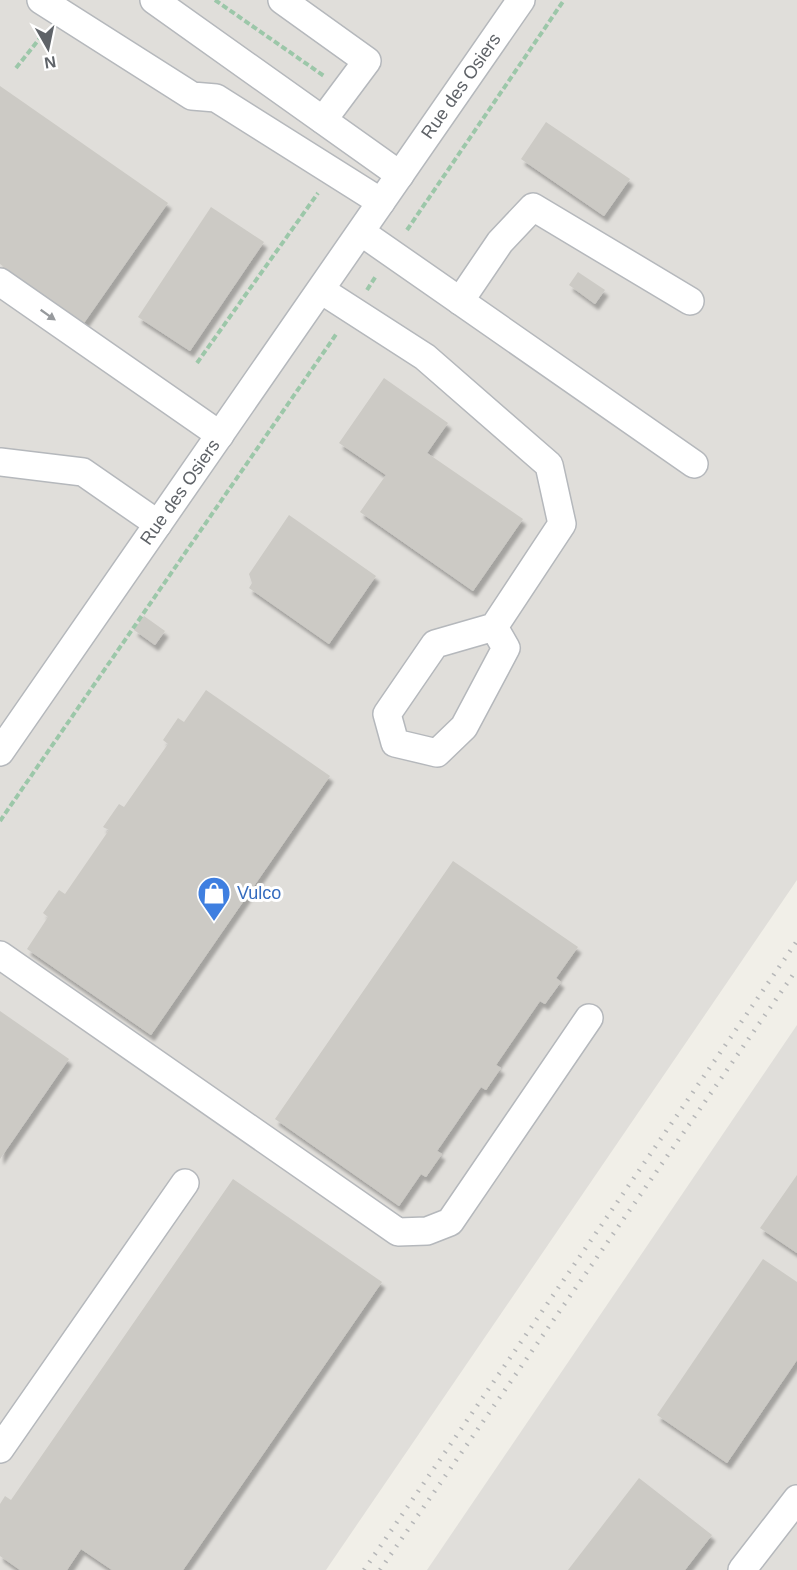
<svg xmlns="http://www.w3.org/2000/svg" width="797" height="1570" font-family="Arial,sans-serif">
<defs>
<filter id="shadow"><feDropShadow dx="3.5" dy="6" stdDeviation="1.5" flood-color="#0004"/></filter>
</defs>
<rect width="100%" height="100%" fill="#f1efe8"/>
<!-- industrial -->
<g fill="#e0deda">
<path d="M0 0H797V880L326 1570H0Z"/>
<path d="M797 1025V1570H427Z"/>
</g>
<!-- building -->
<g fill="#cccac5" filter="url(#shadow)">
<path d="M0 86 168 203 84 323 0 264Z"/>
<path d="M546 122 630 179 604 216 521 159Z"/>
<path d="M211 207 264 242 190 351 138 317Z"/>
<path d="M578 272 605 290 595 304 569 285Z"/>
<path d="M384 378 448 423 427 453 523 519 473 591 360 512 386 475 339 443Z"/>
<path d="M289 515 376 576 329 644 249 588 252 583 249 574Z"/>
<path d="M144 616 165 631 155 645 134 630Z"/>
<path d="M206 690 330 776 151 1035 27 949 48 917 43 913 59 890 65 894 109 830 103 827 119 804 124 807 168 744 163 740 178 718 184 722Z"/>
<path d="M453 861 578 947 556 978 561 982 545 1004 540 1001 496 1065 501 1068 486 1090 481 1087 437 1151 442 1154 426 1177 421 1174 399 1206 275 1119Z"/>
<path d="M0 1011 69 1059 0 1159Z"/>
<path d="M797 1175V1253L760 1228Z"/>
<path d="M233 1179 382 1282 183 1570H112L81 1549 67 1570H20L0 1556V1504L5 1496 11 1500Z"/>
<path d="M763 1259 797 1282V1360L727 1463 657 1415Z"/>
<path d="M639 1478 712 1535 685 1570H568Z"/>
</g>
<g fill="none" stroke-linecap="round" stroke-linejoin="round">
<defs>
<g id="minor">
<path d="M41 0 192 96 216 98 381 202"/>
<path d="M154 0 400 175"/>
<path d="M282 0 367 61 323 120"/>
<path d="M361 232 694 464"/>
<path d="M0 282 220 435"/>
<path d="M321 290 425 357 549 465 562 524 494 627 435 644 387 714 395 743 437 753 464 727 506 648 494 627"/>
<path d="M460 301 500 242 533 207 690 301"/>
<path d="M0 462 83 472 158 524"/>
<path d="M0 752 521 0"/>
<path d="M0 955 398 1232 427 1231 450 1222 589 1018"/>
<path d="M0 1449 185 1183"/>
<path d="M742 1570 797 1499"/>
</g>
</defs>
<!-- minor casing -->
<use href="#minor" stroke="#b5b8bc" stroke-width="30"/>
<!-- path -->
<g stroke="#9cc7a9" stroke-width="4" stroke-dasharray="6 3" stroke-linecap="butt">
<path d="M215 0 324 76"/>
<path d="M16 68 44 33"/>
<path d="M407 230 564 0"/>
<path d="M367 290 376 276"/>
<path d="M197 363 318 193"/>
<path d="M0 821 337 333"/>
</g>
<!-- minor -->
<use href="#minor" stroke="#fff" stroke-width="27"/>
<!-- rail -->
<g stroke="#b6b7b8" stroke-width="4.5" stroke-dasharray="1.5 8" stroke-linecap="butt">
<path d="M364 1570 797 941"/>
<path d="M380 1570 797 969"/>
</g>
</g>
<!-- one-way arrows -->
<defs><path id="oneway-solid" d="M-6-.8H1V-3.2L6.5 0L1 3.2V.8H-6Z" transform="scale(1.5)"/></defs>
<use fill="#979a9d" href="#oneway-solid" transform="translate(48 315) rotate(35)"/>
<!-- icons -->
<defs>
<symbol id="shop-pin" viewBox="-11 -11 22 30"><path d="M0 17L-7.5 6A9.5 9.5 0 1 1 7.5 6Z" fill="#3f7fe0" stroke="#fff"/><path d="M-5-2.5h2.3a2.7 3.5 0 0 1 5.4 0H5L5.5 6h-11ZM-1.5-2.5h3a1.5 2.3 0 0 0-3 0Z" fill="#fff"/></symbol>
</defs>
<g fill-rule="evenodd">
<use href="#shop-pin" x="195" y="874" width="38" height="52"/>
</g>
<g text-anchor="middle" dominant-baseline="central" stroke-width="6" stroke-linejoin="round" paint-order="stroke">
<!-- street labels -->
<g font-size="18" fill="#5f6368" stroke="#fff">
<text transform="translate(461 86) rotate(-55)">Rue des Osiers</text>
<text transform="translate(180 492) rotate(-55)">Rue des Osiers</text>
</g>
<!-- shop labels -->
<g font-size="18" fill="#366cbe" stroke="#fff" text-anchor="start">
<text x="237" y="893">Vulco</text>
</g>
</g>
<!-- north arrow -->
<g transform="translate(48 48) rotate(171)" stroke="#ffffff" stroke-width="4.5" paint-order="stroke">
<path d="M0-4.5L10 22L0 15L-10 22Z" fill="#5f6368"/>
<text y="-9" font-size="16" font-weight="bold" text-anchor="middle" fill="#5f6368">N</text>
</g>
</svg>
